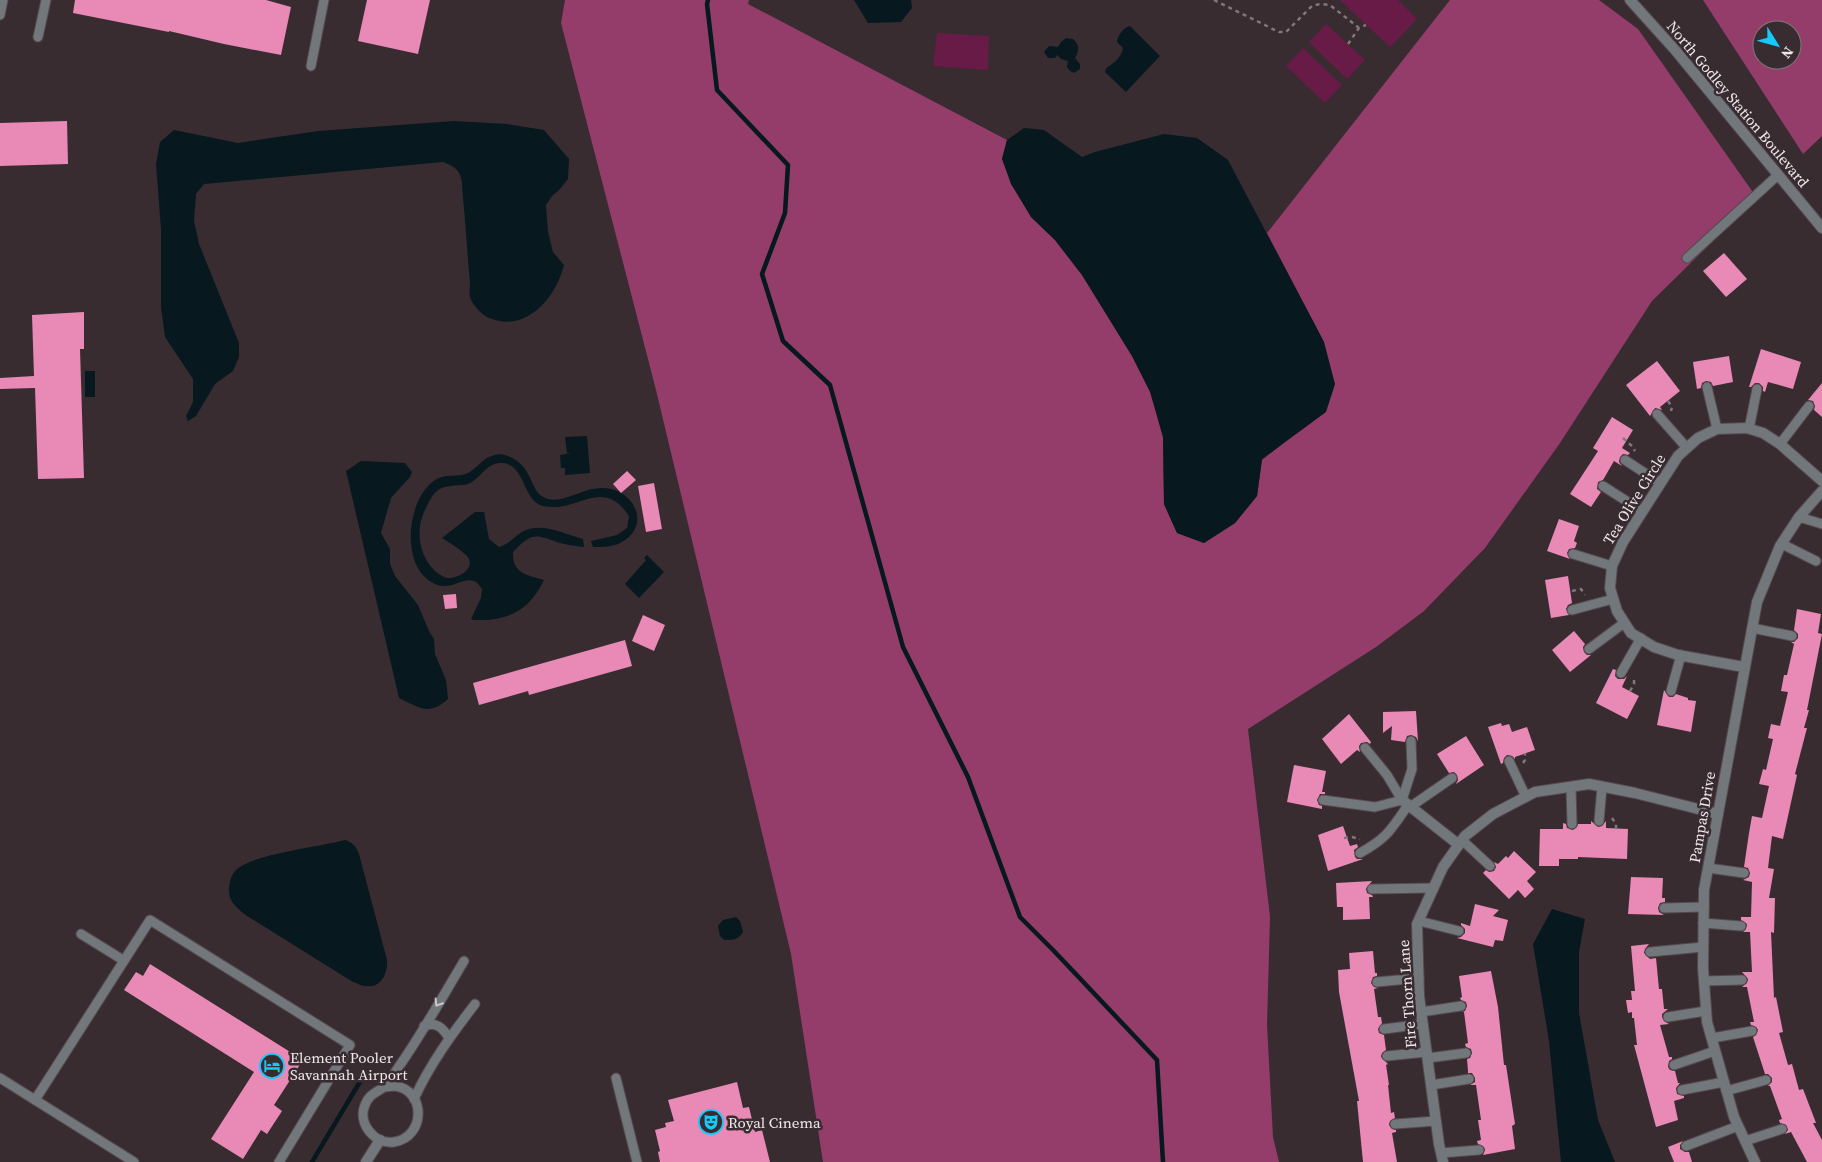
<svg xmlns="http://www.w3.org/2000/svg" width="1822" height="1162" font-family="'Source Serif 4',serif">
<rect width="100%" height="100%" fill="#382c31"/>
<!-- green -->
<g fill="#681b46">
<path d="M1340 0H1398L1417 19 1390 47Z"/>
<path d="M1326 24 1365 60 1347 79 1309 42Z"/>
<path d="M937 33 989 36 988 70 933 66Z"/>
<path d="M1303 48 1342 85 1325 103 1286 66Z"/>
</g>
<!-- forest -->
<g fill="#943d6a" fill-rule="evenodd">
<path d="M565 0H749L748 4 1007 140 1002 159 1031 217 1055 240 1082 275 1132 356 1151 392 1163 437 1164 504 1177 533 1204 543 1235 523 1257 496 1262 460 1286 441 1324 342 1267 233 1450 0H1599L1638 29 1757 198 1652 301 1560 443 1485 548 1424 611 1376 647 1248 729 1270 917 1267 1025 1273 1137 1279 1162H823L791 954 656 390 561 23Z"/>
<path d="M1703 0H1822V136L1803 154ZM1762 30H1792V60H1762Z"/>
</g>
<!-- water -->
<g fill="#07181e">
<path d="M854 0H911L912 8 901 22 868 23Z"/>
<path d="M1130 26 1160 56 1126 92 1105 72 1106 68C1113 64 1122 57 1123 48L1117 42C1117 36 1124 27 1130 26Z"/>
<path d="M1066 38 1073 39C1080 45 1079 51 1075 58L1080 64V69L1074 73 1070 71 1067 67 1068 61 1061 59 1057 55 1055 58H1048L1044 52 1049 46 1058 47 1061 42Z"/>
<path d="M454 121 507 124 544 130 569 159 568 179 560 189 552 196 546 205 548 232 553 252 564 265C556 298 525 335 487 317 481 314 472 304 470 297 469 293 470 286 470 282 467 254 466 226 463 198 462 191 463 182 460 175 457 167 450 165 443 162L204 184 196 194 194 221 199 244 239 343V357L233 371 215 384 196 416 188 421 186 416 193 402V379L165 337 161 307V229L156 164 160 142 174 130 238 143 318 131Z"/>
<path d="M1024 128 1044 130 1082 157 1095 152 1164 134 1197 138 1228 160 1324 342 1335 384 1326 412 1262 459 1257 496 1235 523 1204 543 1177 533 1164 504 1163 437 1150 392 1132 356 1082 275 1055 240 1031 217 1011 184 1002 159 1007 140Z"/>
<rect x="85" y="371" width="10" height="26"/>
<path d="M587 436 590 473 565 475V468H561L560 455 571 453H567L565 437Z"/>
<path d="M500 454C537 461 526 493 548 499 566 504 587 483 611 489 637 495 649 527 622 542 613 547 603 547 593 547L591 541 617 535 627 528 629 516C602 475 577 514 543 506 522 500 526 466 503 463 484 461 480 484 462 485 438 486 435 489 425 510 415 530 419 555 434 570 437 573 443 577 447 578 458 579 477 568 467 556 460 549 450 543 442 538L475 512H484L489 539 499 547C509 544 514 537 522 532 541 521 564 534 583 539L584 547C576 546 567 545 560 543 535 534 532 532 513 552 512 574 527 575 544 580 529 611 508 621 474 620L471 619 481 598 482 589C480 586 477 582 474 581 460 576 448 596 427 579 401 558 408 498 435 480 445 473 458 478 468 473 482 465 481 457 500 454Z"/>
<path d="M361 461 405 463 412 472 410 477 391 498 381 533 390 549V564L395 576 418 605 429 631 434 639 435 654 446 680 448 699C429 716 420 708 399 698L346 471Z"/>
<path d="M647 555 664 572 639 598 625 584 646 560 644 558Z"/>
<path d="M345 840C352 842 356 846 359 854L387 960C388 973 381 989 365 986 361 986 357 983 353 982L247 916C237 908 228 902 229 888 230 881 231 875 236 870 252 854 320 847 345 840Z"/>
<path d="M1552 909 1585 919 1579 952V1013L1598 1120 1615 1162H1561L1549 1041 1533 944Z"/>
<path d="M736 917 740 921 743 932C738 940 733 940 724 940L720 936 718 926 723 920Z"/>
</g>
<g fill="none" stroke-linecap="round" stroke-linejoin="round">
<!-- stream -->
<g stroke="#07181e" stroke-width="4.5">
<path d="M708 0 707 4 717 90 788 165 785 213 762 274 783 341 830 385 903 647 968 777 1020 917 1054 951 1157 1060 1163 1162"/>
<path d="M312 1162 361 1080"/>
</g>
</g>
<!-- building -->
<g fill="#e889b6">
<path d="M75 0H266L291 7 281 55 224 44 169 31V32L73 13Z"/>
<path d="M367 0H430L418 54 358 41Z"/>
<path d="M67 121 68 164 0 166V123Z"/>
<path d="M1724 253 1747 279 1726 297 1703 271Z"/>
<path d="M84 312V349H80L84 478 38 479 35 388 0 389V378L34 376 32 315Z"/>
<path d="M1761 349 1801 362 1793 389 1768 382 1765 392 1763 391V387L1759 383H1755L1751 387H1749Z"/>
<path d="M1729 356 1733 382 1713 386 1711 382 1706 381 1702 383 1701 388 1697 389 1693 362Z"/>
<path d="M1657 361 1680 391 1660 407 1662 410 1655 408 1650 416 1626 385Z"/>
<path d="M1822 383V417L1814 410 1815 406 1813 401 1808 400Z"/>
<path d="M1612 417 1633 430 1622 448 1630 453 1628 455 1623 454 1620 457 1619 462 1622 466 1614 461 1603 480 1598 482 1597 489 1601 492 1591 507 1570 494 1598 451 1593 448Z"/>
<path d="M627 471 636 480 621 493 613 484Z"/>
<path d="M654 483 662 529 646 532 638 486Z"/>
<path d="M1559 519 1579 526 1574 541 1577 543 1575 548 1569 549 1567 553 1570 559 1547 551Z"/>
<path d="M1568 576 1572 603 1568 605 1566 609 1569 615 1551 618 1545 580Z"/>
<path d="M456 594 457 608 445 609 443 595Z"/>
<path d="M1797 609 1821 614 1818 633 1822 634 1807 710H1809L1804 728H1807L1795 774 1797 775 1783 839 1772 836 1768 868 1774 869 1769 898H1775L1774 933 1771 932 1774 998 1776 997 1783 1032 1779 1033 1788 1065 1792 1064 1799 1090 1803 1089 1813 1115 1816 1123H1813L1822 1140V1162H1807L1791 1132 1785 1134 1788 1130 1786 1125 1780 1123 1779 1120 1782 1119 1770 1086H1768L1772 1082V1078L1768 1074H1765L1753 1037 1756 1035 1758 1030 1756 1027 1751 1025 1750 1022H1754L1747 987H1742L1747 983 1748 979 1742 972H1752L1750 932H1743L1746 929 1747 924 1741 920V917H1751L1752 882 1743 880 1749 877 1750 873 1748 868 1744 867 1749 833 1752 816 1762 818 1769 786 1759 784 1763 769 1766 770 1773 739 1768 738 1771 724 1780 726 1788 692 1781 691 1784 675H1787L1794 644 1791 642H1794L1798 638V634L1794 630Z"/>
<path d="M643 615 665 625 654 651 632 641Z"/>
<path d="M1574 631 1585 644 1583 647 1584 652 1587 655H1591L1570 672 1552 650Z"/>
<path d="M625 640 632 666 529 695 528 691 479 705 473 683Z"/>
<path d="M1613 669 1616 670 1615 676 1618 679H1624L1627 676 1622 687 1639 696 1627 719 1596 703Z"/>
<path d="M1664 690 1669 697H1673L1676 694 1688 698V700L1696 701 1691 732 1657 725Z"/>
<path d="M1416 711 1418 741 1416 737 1411 735 1407 736 1405 742 1391 740 1392 726 1383 733V712Z"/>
<path d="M1349 714 1371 742 1370 744 1367 742 1361 743 1359 746 1360 752 1357 750 1341 764 1322 739Z"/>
<path d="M1501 723 1502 726 1509 724 1512 732 1527 727 1535 750 1515 757V759L1512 756 1507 755 1504 758 1503 763 1501 764 1488 727Z"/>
<path d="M1466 736 1484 765 1456 784 1458 780 1457 775 1454 772 1449 773 1437 754Z"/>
<path d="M1294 765 1326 771 1322 792H1325V794H1320L1317 800 1319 805 1322 806V809L1287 802Z"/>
<path d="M1591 821 1598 827 1602 826 1606 821V828L1628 829 1627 859 1578 857V859H1559V866H1539L1540 829H1563V823L1566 824 1567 828 1573 830 1577 827 1578 824H1591Z"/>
<path d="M1343 826 1350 846 1357 844 1358 847 1354 850 1355 857 1357 859H1363L1328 871 1318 835Z"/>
<path d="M1514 851 1536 872 1527 881 1534 889 1525 898 1518 890 1509 899 1483 873 1486 870 1489 872 1494 871 1496 867 1494 862 1498 864 1506 856 1508 858Z"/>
<path d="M1631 877 1663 878 1662 898H1665V902L1660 903 1658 908 1659 912 1664 915 1628 914Z"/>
<path d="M1372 881 1366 889 1367 893 1372 895 1373 897H1369L1370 919 1343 920V907H1337L1336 883Z"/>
<path d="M1475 904 1499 910 1493 916 1508 920 1503 941 1495 940 1493 947 1457 938 1461 937 1465 933V929L1461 925V923L1470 926Z"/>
<path d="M1649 944 1645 949 1644 953 1650 959 1656 958 1659 989H1662L1664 1009H1668L1662 1014V1017L1664 1021 1669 1024 1660 1025 1669 1057H1672V1059L1669 1061 1668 1067 1670 1070 1675 1071 1678 1083H1680L1676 1088 1677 1094 1684 1096V1098L1674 1101 1678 1120 1656 1127 1634 1045H1637L1634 1018H1632V1012L1628 1013 1626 1000H1632L1631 991H1635L1631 946Z"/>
<path d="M1373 951 1375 973H1377V976L1373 977 1371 983 1374 987 1378 988 1374 989 1378 1017H1381L1382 1023 1378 1029 1379 1033 1384 1035 1386 1050 1382 1053 1381 1057 1388 1064 1386 1065 1389 1085H1388L1391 1113 1394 1112 1395 1118 1390 1121 1389 1125 1392 1129 1396 1130V1132L1392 1133 1397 1162H1363L1357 1101H1359L1339 992 1338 970 1350 969 1349 953Z"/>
<path d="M150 964 303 1060 274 1105 282 1111 267 1134 261 1130 243 1159 211 1139 254 1072 124 990 136 972 143 976Z"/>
<path d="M1491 971 1498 1007 1504 1065H1506L1515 1124 1512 1126 1515 1149 1483 1155 1485 1150 1484 1147 1478 1144 1477 1141 1481 1140 1478 1120H1481L1476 1085H1470L1475 1082V1078L1472 1073H1468V1071L1467 1059 1470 1058 1472 1053 1471 1049 1466 1047 1465 1044 1468 1043 1464 1012H1462L1465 1011 1467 1006 1466 1002 1461 1000 1460 998 1462 997 1459 976Z"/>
<path d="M737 1082 743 1108 749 1107 755 1132 762 1130 770 1162H660L658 1152 660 1151 655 1130 666 1127 665 1123 674 1121 668 1100Z"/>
<path d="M1683 1141 1680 1145V1149L1685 1152H1689L1692 1162H1674L1668 1147Z"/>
</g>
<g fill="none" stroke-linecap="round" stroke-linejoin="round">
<defs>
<g id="service">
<path d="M0 15 3 0"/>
<path d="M38 37 46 0"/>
<path d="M311 66 324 0"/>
<path d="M1687 258 1778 175"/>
<path d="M1707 387 1717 429"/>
<path d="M1657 414 1687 448"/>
<path d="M1749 429 1757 389"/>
<path d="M1780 444 1809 406"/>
<path d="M1625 460 1660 483"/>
<path d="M1603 486 1642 511"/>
<path d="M1799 517 1822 524"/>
<path d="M1782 544 1816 561"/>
<path d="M1573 554 1612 566"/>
<path d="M1572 610 1613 599"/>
<path d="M1752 628 1792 636"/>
<path d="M1589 649 1624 623"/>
<path d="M1621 673 1641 638"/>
<path d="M1671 691 1681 655"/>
<path d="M1365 748 1387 775 1402 800"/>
<path d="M1509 761 1526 797"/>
<path d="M1571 787 1572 824"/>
<path d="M1323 800 1375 807 1402 800"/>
<path d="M1402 800 1412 769 1411 741"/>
<path d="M1410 807 1452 778"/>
<path d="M1599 821 1602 787"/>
<path d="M1462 840 1490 866"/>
<path d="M1360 853C1387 838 1391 830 1408 805"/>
<path d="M1708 868 1744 873"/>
<path d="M1372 889 1433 888"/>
<path d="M1664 908 1704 907"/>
<path d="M1419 921 1459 931"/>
<path d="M1703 923 1741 926"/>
<path d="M81 934 123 960"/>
<path d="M1650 952 1703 947"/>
<path d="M1704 981 1742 980"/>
<path d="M1377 982 1419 978"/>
<path d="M1421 1012 1461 1006"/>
<path d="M1668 1017 1706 1011"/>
<path d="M424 1026C436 1021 443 1028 449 1038"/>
<path d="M1384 1029 1423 1024"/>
<path d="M1712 1038 1752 1031"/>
<path d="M1387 1056 1427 1052"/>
<path d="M1428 1058 1466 1053"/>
<path d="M1674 1065 1715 1051"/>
<path d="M0 1078 134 1162"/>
<path d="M616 1078 637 1162"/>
<path d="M1431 1085 1469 1079"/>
<path d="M383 1087C387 1087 391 1086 395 1086 426 1090 426 1137 394 1142 375 1145 357 1123 365 1105 369 1094 376 1093 384 1087 390 1081 395 1072 400 1065 423 1032 443 996 464 961"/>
<path d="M1682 1090 1724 1082"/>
<path d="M1726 1091 1766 1080"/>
<path d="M414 1099C430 1064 452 1034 475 1004"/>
<path d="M35 1100 150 920 350 1045 279 1162"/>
<path d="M1395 1124 1436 1121"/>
<path d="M1745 1141 1782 1129"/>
<path d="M1686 1146 1738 1126"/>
<path d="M1441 1153 1479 1150"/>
</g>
<g id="minor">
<path d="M1744 667 1678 655 1654 647 1631 633 1617 611 1610 588 1612 566 1623 542 1678 456 1698 438 1717 429 1747 428 1763 433 1780 444 1822 481"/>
<path d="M1402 800 1459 845"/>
<path d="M366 1162 380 1140"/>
<path d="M1443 1162 1439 1144 1419 996 1417 924 1443 867 1465 836 1493 814 1535 792 1589 784 1635 793 1718 814"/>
<path d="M1755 1162 1734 1117 1707 1022 1703 968 1704 890 1757 602 1780 546 1799 517 1822 491"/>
</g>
<path id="tertiary" d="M1630 0 1676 51 1822 228"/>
</defs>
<!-- service casing -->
<use href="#service" stroke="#554a4f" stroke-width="11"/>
<!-- minor casing -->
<use href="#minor" stroke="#554a4f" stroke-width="12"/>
<!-- tertiary casing -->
<use href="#tertiary" stroke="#554a4f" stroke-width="12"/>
<!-- path -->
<g stroke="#81767a" stroke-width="2.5" stroke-dasharray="4 4" stroke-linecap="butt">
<path d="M1214 0 1279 32H1286L1312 6 1320 4 1330 5 1359 28"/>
<path d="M1348 44 1359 28 1366 25"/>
<path d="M1668 401 1672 407 1671 411"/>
<path d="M1623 438 1632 446 1635 451"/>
<path d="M1572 591 1581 589 1585 595"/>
<path d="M1630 691 1634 684V676"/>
<path d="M1523 763 1525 760V753"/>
<path d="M1612 818 1616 824V832"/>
<path d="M1344 838 1352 837 1360 839"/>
</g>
<!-- service -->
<use href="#service" stroke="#71777a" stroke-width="9"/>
<!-- minor -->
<use href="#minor" stroke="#71777a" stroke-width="10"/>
<!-- tertiary -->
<use href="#tertiary" stroke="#71777a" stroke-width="10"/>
</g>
<!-- one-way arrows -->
<defs><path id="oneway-chevron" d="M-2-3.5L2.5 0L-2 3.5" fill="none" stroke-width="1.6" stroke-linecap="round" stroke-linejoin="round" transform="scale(1.25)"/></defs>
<use stroke="#cac6c9" href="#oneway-chevron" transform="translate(438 1003) rotate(122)"/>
<!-- icons -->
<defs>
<symbol id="hotel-ring" viewBox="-11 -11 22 22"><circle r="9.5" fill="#382c31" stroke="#15cafb" stroke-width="1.5"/><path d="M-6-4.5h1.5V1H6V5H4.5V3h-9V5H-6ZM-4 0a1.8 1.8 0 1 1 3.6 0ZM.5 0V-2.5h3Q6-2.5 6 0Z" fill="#15cafb"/></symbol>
<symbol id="theatre-ring" viewBox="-11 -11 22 22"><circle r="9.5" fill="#382c31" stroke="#15cafb" stroke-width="1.5"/><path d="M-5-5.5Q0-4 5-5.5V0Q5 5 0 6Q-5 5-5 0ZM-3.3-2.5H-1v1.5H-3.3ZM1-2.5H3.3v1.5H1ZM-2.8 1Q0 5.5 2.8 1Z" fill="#15cafb"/></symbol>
</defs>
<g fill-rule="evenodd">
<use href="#hotel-ring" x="258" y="1052" width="28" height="28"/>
<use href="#theatre-ring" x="697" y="1108" width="28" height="28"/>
</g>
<g text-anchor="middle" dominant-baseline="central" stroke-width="5" stroke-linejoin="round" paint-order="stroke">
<!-- street labels -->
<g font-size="15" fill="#f0e8eb" stroke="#382c31">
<text transform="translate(1738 104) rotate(50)">North Godley Station Boulevard</text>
<text transform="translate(1634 499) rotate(-58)">Tea Olive Circle</text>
<text transform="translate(1702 817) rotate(-80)">Pampas Drive</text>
<text transform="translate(1407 994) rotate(-94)">Fire Thorn Lane</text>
</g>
<!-- poi labels -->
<g font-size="15" fill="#f0e8eb" stroke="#382c31" text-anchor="start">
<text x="290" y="1057">Element Pooler<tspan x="290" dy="17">Savannah Airport</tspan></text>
<text x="728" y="1122">Royal Cinema</text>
</g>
</g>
<!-- north arrow -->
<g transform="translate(1777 45) rotate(127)"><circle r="24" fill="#382c31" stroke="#82777b"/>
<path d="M0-4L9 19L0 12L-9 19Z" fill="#15cafb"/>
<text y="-8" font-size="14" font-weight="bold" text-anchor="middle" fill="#f0e8eb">N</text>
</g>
</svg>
